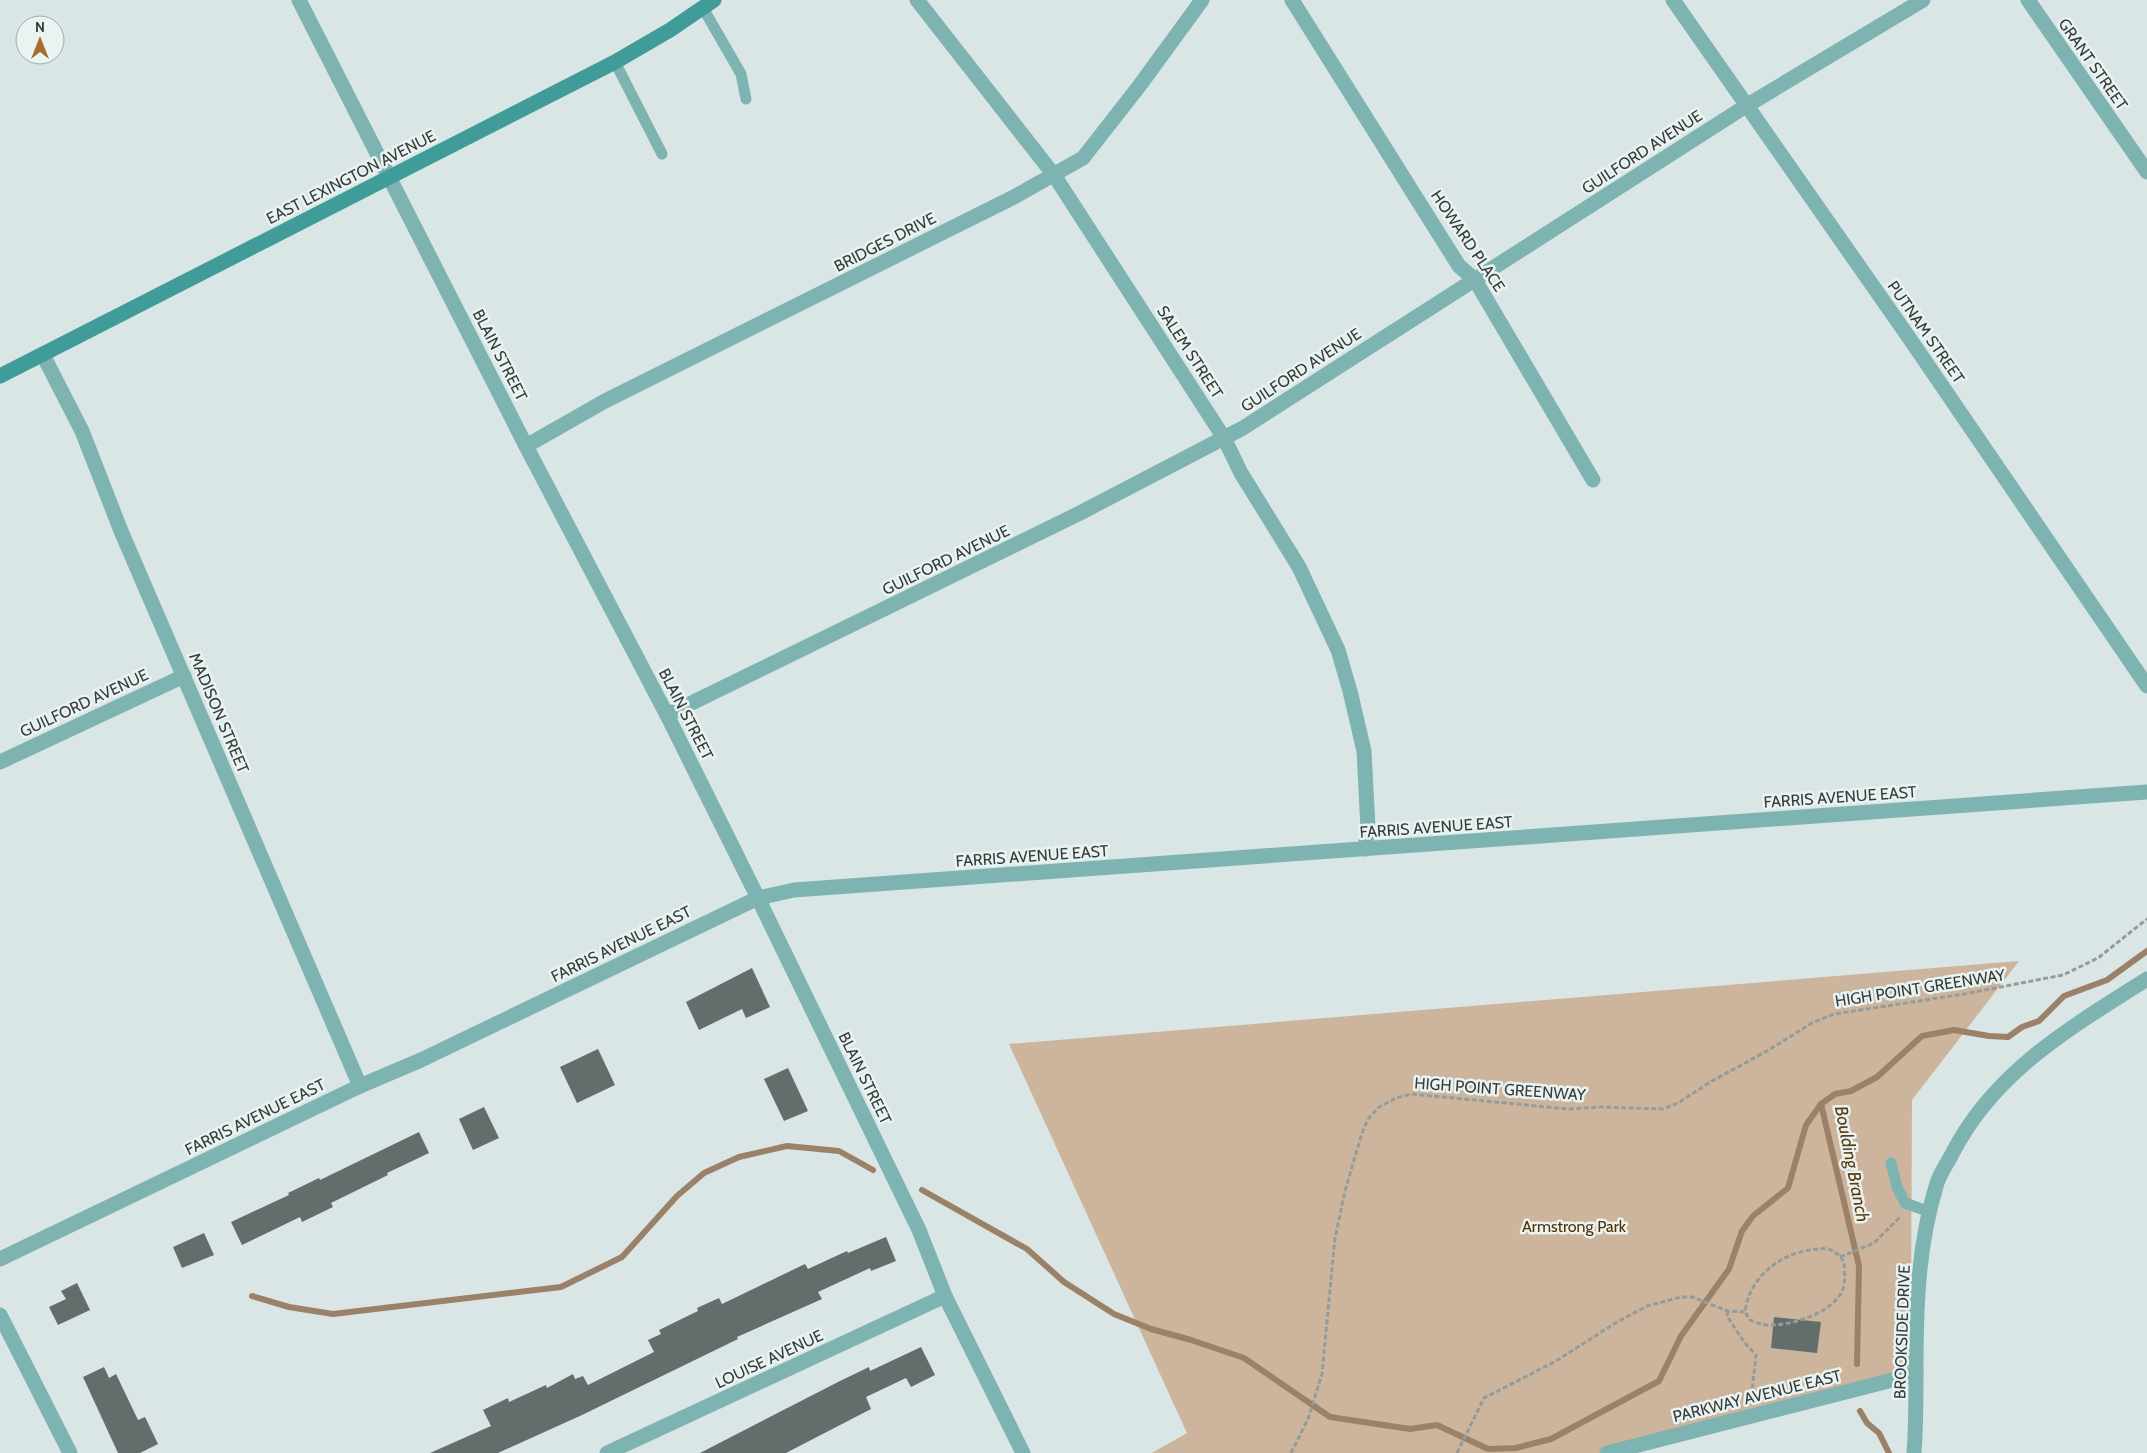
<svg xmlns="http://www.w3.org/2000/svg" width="2147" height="1453" font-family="Cabin,sans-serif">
<rect width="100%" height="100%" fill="#dae5e5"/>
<!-- green -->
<path fill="#cdb49c" d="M2019 961 1912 1100 1911 1310 1916 1374 1607 1453H1152L1187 1433 1009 1044Z"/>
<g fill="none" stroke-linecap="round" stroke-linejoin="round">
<!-- stream -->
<g stroke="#9a8167" stroke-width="6">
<path d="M1821 1104 1859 1266 1857 1364"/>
<path d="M922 1190 1027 1249 1064 1282 1114 1314 1151 1329 1191 1340 1244 1358 1330 1417 1410 1429 1437 1425 1488 1449 1516 1448 1551 1439 1659 1381 1681 1336 1729 1269 1742 1231 1753 1216 1788 1188 1806 1125 1821 1104 1835 1094 1851 1091 1877 1077 1922 1036 1954 1030 1989 1036 2008 1037 2022 1027 2039 1021 2064 996 2107 980 2147 951"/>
<path d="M252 1296 289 1307 333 1314 561 1287 622 1257 677 1196 704 1173 739 1157 787 1146 839 1151 873 1170"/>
<path d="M1860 1411 1867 1423 1879 1433 1889 1453"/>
</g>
</g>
<!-- building -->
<g fill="#636d6c">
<path d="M752 968 770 1007 746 1018 742 1009 699 1030 686 1002Z"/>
<path d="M598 1049 615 1085 577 1103 560 1067Z"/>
<path d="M788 1068 808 1111 784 1121 764 1079Z"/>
<path d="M484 1107 499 1138 473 1150 459 1119Z"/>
<path d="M419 1132 429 1153 387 1173 388 1175 331 1203 333 1207 302 1222 300 1217 242 1245 231 1222 289 1195 288 1193 319 1178 320 1180Z"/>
<path d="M204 1233 214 1255 182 1268 173 1247Z"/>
<path d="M886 1237 896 1261 871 1271 870 1268 818 1292 822 1299 737 1337 738 1339 582 1415 498 1453H430L491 1426 483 1410 508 1398 509 1402 546 1385 547 1388 573 1374 575 1379 583 1376 588 1385 654 1352 648 1340 661 1334 659 1330 698 1311 697 1308 719 1298 722 1304 805 1264 808 1269 847 1251 848 1253Z"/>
<path d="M77 1283 90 1310 58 1325 49 1307 66 1299 61 1291Z"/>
<path d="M1774 1317 1821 1322 1817 1353 1771 1348Z"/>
<path d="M921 1347 935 1375 911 1387 906 1378 866 1397 871 1409 786 1453H700L840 1381 869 1367 870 1371Z"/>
<path d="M104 1367 109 1378 116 1374 138 1420 145 1417 158 1444 140 1453H118L83 1377Z"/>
</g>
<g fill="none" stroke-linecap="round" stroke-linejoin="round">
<!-- path -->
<g stroke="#939c9b" stroke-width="3" stroke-dasharray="5 2.5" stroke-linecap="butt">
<path d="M1840 1257 1874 1243 1900 1217"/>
<path d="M1728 1311 1727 1316 1744 1342 1756 1355 1751 1400"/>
<path d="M1291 1453 1308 1419 1322 1374 1335 1238 1345 1191 1362 1133 1368 1119 1379 1107 1396 1098 1412 1094 1568 1109 1600 1107 1663 1109 1678 1103 1712 1081 1767 1051 1812 1023 1834 1014 1964 994 2063 975 2098 958 2147 919"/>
<path d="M1457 1453 1484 1398 1556 1361 1617 1322 1647 1306 1681 1297H1692L1728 1311 1745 1312C1749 1278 1778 1255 1810 1250 1818 1249 1826 1247 1833 1251 1837 1253 1841 1258 1844 1262 1844 1270 1846 1281 1843 1289 1834 1313 1791 1326 1768 1325 1762 1325 1755 1322 1750 1320L1745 1312"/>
</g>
<!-- lane -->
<g stroke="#7db4b1" stroke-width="11">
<path d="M703 8 741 74 746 99"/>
<path d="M615 62 662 154"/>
<path d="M1891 1163 1897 1187 1905 1203 1930 1212"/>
</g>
<!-- street -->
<g stroke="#7db4b1" stroke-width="15">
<path d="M299 0 526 446 667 715 758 898 919 1230 945 1296 1023 1453"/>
<path d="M917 0 1054 175 1224 438 1241 473 1299 567 1338 650 1350 691 1364 751 1368 828 1365 849"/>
<path d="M1292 0 1459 266 1475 280 1593 480"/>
<path d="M1673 0 1912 342 2147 686"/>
<path d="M2028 0 2147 172"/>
<path d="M43 355 82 431 121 531 360 1086"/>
<path d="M526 446 605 401 1014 197 1083 158 1140 85 1202 0"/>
<path d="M667 715 1080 513 1243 428 1746 106 1923 0"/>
<path d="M0 762 184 676"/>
<path d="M0 1259 360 1086 421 1060 758 898 794 890 2147 792"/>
<path d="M0 1315 70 1453"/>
<path d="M607 1453 945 1296"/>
<path d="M1607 1453 1916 1374"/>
<path d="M1914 1453C1918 1400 1914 1347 1918 1294 1920 1257 1926 1219 1937 1183 1940 1174 1946 1165 1951 1156 1993 1072 2070 1028 2147 979"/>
</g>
<!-- secondary -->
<path stroke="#409c99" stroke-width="15" d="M0 376 615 62 670 30 714 0"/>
</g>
<g text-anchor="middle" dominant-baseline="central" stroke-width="5" stroke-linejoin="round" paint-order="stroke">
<!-- street labels -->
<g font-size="16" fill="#373c3b" stroke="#e8f3f2">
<text transform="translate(2093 64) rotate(55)">GRANT STREET</text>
<text transform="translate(1642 152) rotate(-33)">GUILFORD AVENUE</text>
<text transform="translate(351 177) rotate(-27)">EAST LEXINGTON AVENUE</text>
<text transform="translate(1468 241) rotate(56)">HOWARD PLACE</text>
<text transform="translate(885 242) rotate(-27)">BRIDGES DRIVE</text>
<text transform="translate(1926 332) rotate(55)">PUTNAM STREET</text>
<text transform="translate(1190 352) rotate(57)">SALEM STREET</text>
<text transform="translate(500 355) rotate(63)">BLAIN STREET</text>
<text transform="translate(1301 370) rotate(-33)">GUILFORD AVENUE</text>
<text transform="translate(946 560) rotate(-26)">GUILFORD AVENUE</text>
<text transform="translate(84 703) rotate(-25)">GUILFORD AVENUE</text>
<text transform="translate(219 713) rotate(67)">MADISON STREET</text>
<text transform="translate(686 714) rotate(63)">BLAIN STREET</text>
<text transform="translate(1840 797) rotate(-4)">FARRIS AVENUE EAST</text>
<text transform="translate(1436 827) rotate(-4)">FARRIS AVENUE EAST</text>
<text transform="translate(1032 856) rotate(-4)">FARRIS AVENUE EAST</text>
<text transform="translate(621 944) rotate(-26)">FARRIS AVENUE EAST</text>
<text transform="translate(1920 988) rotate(-9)">HIGH POINT GREENWAY</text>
<text transform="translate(865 1078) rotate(64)">BLAIN STREET</text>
<text transform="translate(1500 1089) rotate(4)">HIGH POINT GREENWAY</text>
<text transform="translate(255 1117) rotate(-26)">FARRIS AVENUE EAST</text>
<text transform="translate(1902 1332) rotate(-88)">BROOKSIDE DRIVE</text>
<text transform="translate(769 1359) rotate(-25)">LOUISE AVENUE</text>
<text transform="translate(1757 1396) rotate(-14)">PARKWAY AVENUE EAST</text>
</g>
<!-- park labels -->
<g font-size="16" fill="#542f00" stroke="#e8f3f2">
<text x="1574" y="1226">Armstrong Park</text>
</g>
<!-- water labels -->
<g font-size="18" font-style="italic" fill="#5e390b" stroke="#e8f3f2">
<text transform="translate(1852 1164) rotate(79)">Boulding Branch</text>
</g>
</g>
<!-- north arrow -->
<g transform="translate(40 40)"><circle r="24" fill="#e8f3f2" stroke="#a1aaa9"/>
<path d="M0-4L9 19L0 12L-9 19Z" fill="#a66d2b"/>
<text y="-8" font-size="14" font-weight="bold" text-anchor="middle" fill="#373c3b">N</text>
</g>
</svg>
